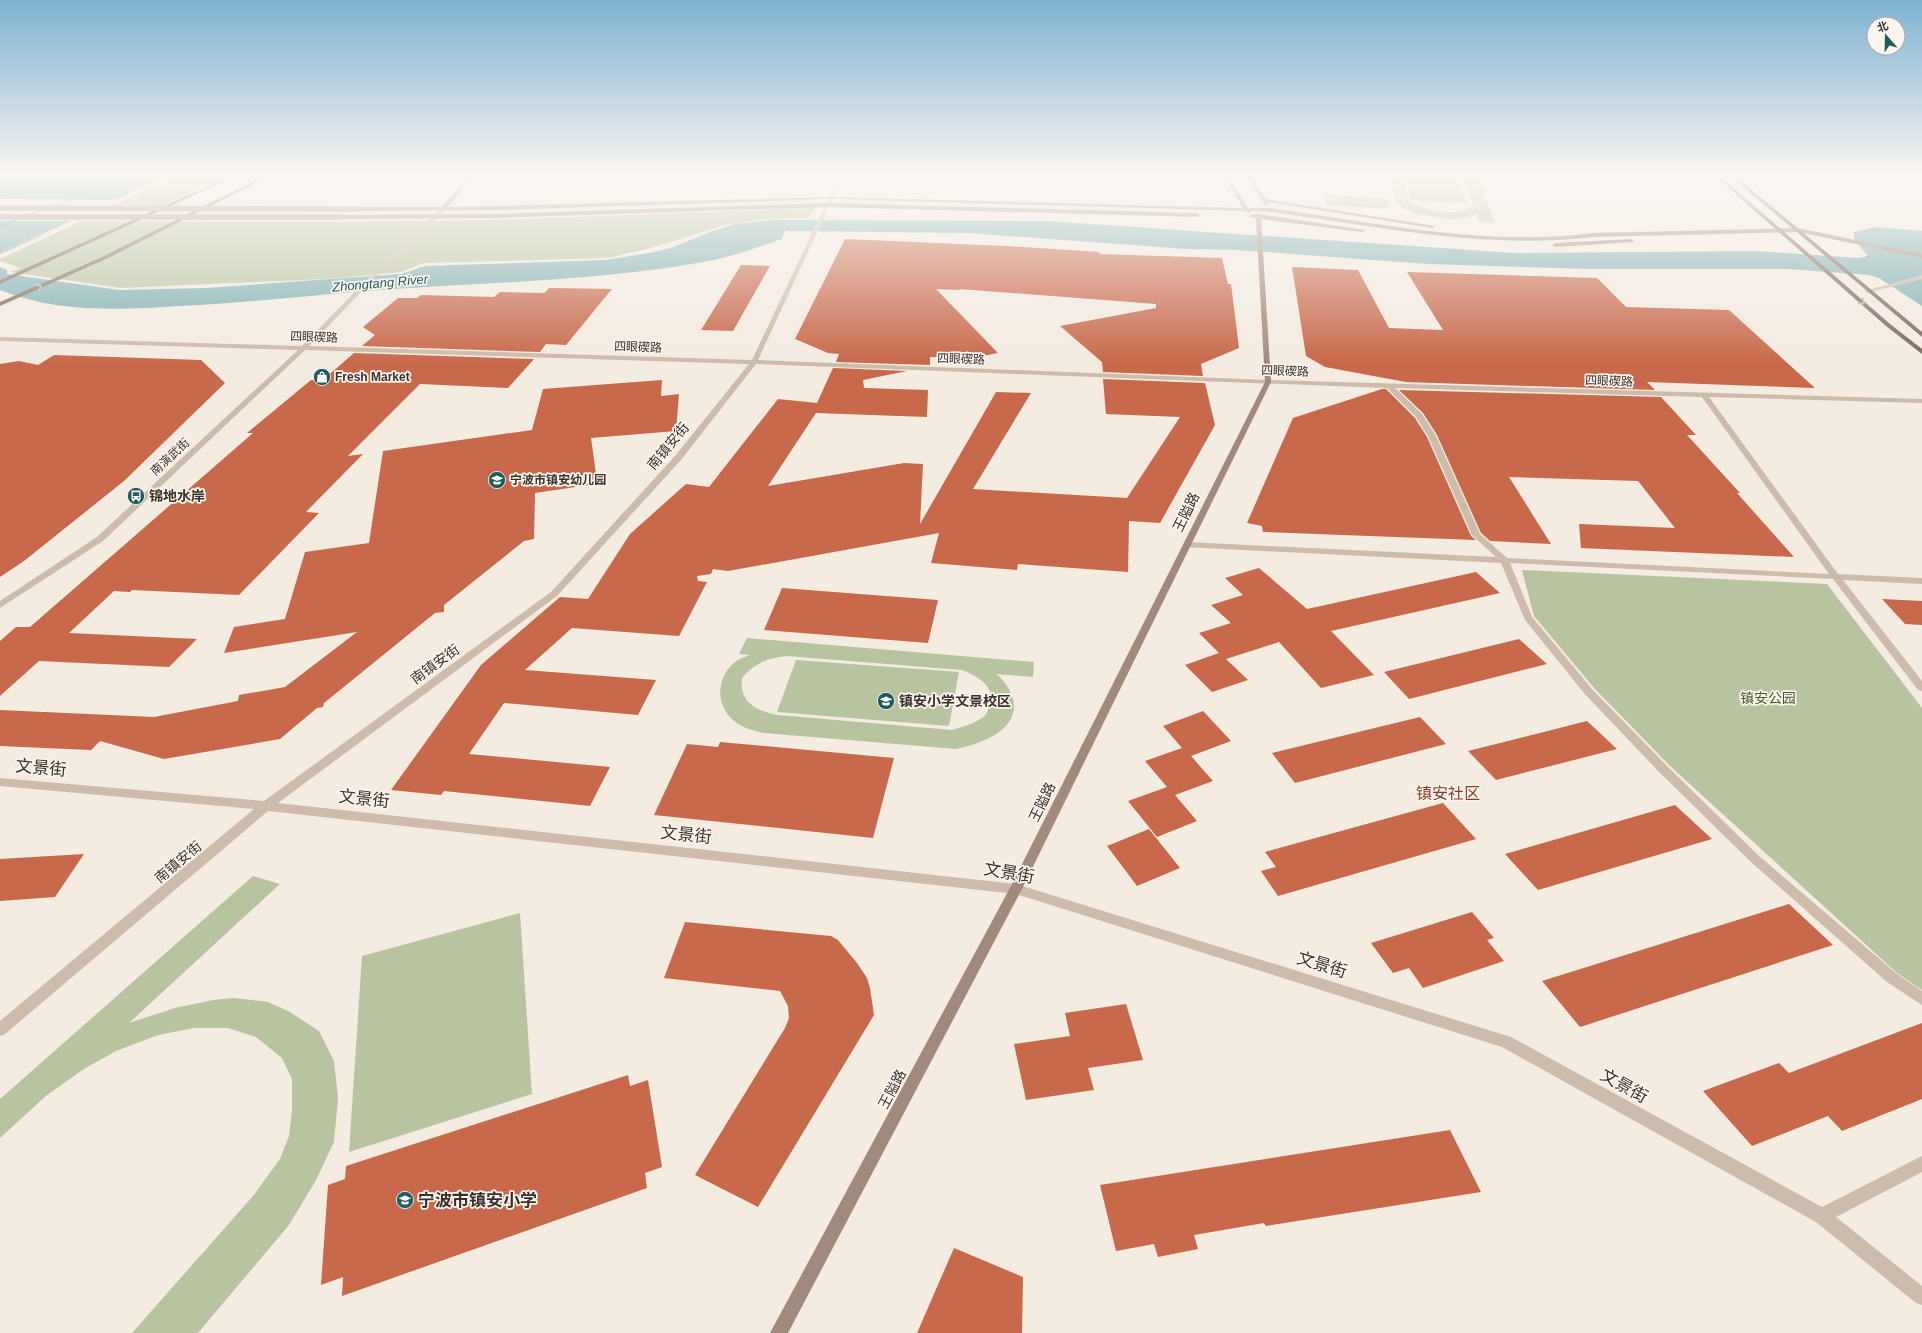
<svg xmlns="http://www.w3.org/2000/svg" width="1922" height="1333" font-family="Helvetica,'Noto Sans SC',sans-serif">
<rect width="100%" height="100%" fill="#f4ebe1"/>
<!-- green -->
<g fill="#b8c4a0" fill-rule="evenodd">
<path d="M174 176H226L161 206 114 205Z"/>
<path d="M1389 176H1402L1409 201C1426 212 1454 217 1472 207L1473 204 1461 176H1477L1495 223 1479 221 1476 214C1461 225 1408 216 1396 203Z"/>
<path d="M1404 176H1456L1468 204 1411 200Z"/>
<path d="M1325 194 1387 199 1389 209 1326 205Z"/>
<path d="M816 208 808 218 766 219 725 225 654 247 608 258 424 263 401 272 327 279 121 288 10 272 21 268 0 261V259L82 221 337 222 492 220Z"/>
<path d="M1522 570 1827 584 1922 708V990L1897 973 1671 767 1595 689 1534 616Z"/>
<path d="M747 638 1034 662 1033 677 996 674C1002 678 1008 686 1011 694 1026 728 981 744 956 749L764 733C755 731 745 729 737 723 714 708 715 675 738 660 741 658 746 657 750 655L739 654ZM787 656 962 670C977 676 996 686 990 705 988 710 986 716 982 718 973 724 962 727 952 730L778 715C757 711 739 703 742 678 755 663 767 658 787 656Z"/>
<path d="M796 660 959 672 949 726 777 712Z"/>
<path d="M253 876 280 884 129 1023 175 1008 213 1000 234 998 268 1002 290 1012 319 1031 334 1061 338 1098 334 1142 316 1180 289 1225 198 1333H132L253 1196 280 1159 289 1136 292 1111V1079L282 1058 256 1037 228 1028H194L158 1035 116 1051 84 1069 47 1095 0 1138V1099Z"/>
<path d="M520 913 532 1094 349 1152 362 956Z"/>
</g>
<!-- water -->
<g fill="#7fb0b2">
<path d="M0 176H167L0 254Z"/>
<path d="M773 220 1048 221 1514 253 1757 251 1858 258 1868 256 1854 239V232L1877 227 1922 231V306L1879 278 1869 275 1787 269H1590L1428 264 1238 250 1186 249 968 233 785 231 782 239C760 246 737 255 714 260 599 282 482 282 366 291 304 296 242 303 180 306 120 310 57 313 0 290V267L7 270V274L119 290 206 288 401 274 425 266 605 260 649 253 671 248 710 232 735 224Z"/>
</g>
<!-- pier -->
<path fill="#f4ebe1" d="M0 199 123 200 77 221H0Z"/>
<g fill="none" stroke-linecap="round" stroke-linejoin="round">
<!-- ferry -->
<g stroke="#1f5a5e" stroke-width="1" stroke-dasharray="2.5 2" stroke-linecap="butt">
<path d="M0 177 2 176"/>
<path d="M55 205 129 176"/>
<path d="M31 214 41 211"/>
<path d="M0 226 16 220"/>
</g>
</g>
<!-- building -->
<g fill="#c8694b">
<path d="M845 239 1007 246 1100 252 1099 254 1222 258 1228 284H1231L1239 348 1201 364 1203 376 1103 372 1102 362 1060 326 1156 308V304L959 289 960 290 936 289 998 353 972 358 930 357V365L836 362 839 354 828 353 795 339Z"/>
<path d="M741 265 770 266 733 331 701 330Z"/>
<path d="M1292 267 1358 270 1389 328 1443 330 1407 272 1597 278 1626 307 1729 310 1815 388 1647 382 1655 390 1404 382H1406L1325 367 1306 356Z"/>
<path d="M549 288 612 289 566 345 546 344 540 352 362 346 375 335 363 327 398 298H417L421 295 494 297 500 292 544 293Z"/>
<path d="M354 353 534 359 508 388 420 384 348 456 363 454 306 512 319 513 239 595 132 590 130 592 114 591 69 633 197 639 169 667 39 661 0 696V641L16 627H30L253 433H247L311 380H314L323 372 331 373Z"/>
<path d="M54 355 201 360 225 383 124 481 24 561 0 577V364L19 361 38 365Z"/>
<path d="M833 368 907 371 863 380 864 388 928 390 927 417 816 413 768 486 904 463 923 464 920 524 996 392 1031 393 973 489 1127 498 1180 417 1106 414 1103 379 1205 383 1215 425 1160 523 1129 521 1128 572 1018 564 1017 570 931 563 939 533 728 571 713 569 711 574 697 576 698 581 707 582 679 636 572 628 525 670 656 680 638 715 504 703 469 754 610 767 590 806 444 791 441 795 391 790 481 665 560 597 588 599 630 534 686 484 709 487 778 399 817 403Z"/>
<path d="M662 380 661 396 679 394 676 431 591 438 597 481 589 485 535 493 534 539 524 541 444 605V612L435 613 324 703 323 707 317 708 280 739 164 759 100 741 91 750 0 746V710L154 717 238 701 239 695 285 687 357 632 224 653 234 627 285 619 305 552 369 543 383 451 532 430 543 389Z"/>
<path d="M1382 389H1386L1415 418 1427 437 1471 536 1476 540 1263 532 1262 526 1247 523 1293 418Z"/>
<path d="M1399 390 1661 397 1696 435H1687L1740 493H1737L1794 557 1581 548 1579 524 1675 528 1638 481 1509 477 1551 544 1490 541 1481 533 1437 435 1423 413Z"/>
<path d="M1259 568 1307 609 1476 572 1500 593 1331 631 1374 675 1321 688 1279 642 1226 659 1248 680 1212 692 1185 665 1219 653 1199 633 1231 623 1211 605 1243 595 1225 578Z"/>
<path d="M782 588 938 600 928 643 764 630Z"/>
<path d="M1882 599 1922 601V625L1905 624Z"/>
<path d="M1519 639 1547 664 1409 699 1384 672Z"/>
<path d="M1203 711 1231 741 1191 756 1213 781 1175 795 1197 821 1157 837 1128 801 1167 787 1145 761 1182 748 1163 726Z"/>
<path d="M1420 717 1446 744 1295 783 1272 753Z"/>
<path d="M1587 721 1617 749 1496 780 1468 751Z"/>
<path d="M720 742 894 758 873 838 654 815 687 744 718 747Z"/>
<path d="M1443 803 1476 839 1278 896 1261 871 1276 867 1265 852Z"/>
<path d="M1675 805 1712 839 1538 890 1505 854Z"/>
<path d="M1149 829 1180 868 1137 886 1107 846Z"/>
<path d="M84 854 55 897 0 901V859Z"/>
<path d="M1789 904 1833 945 1580 1027 1542 981Z"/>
<path d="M1472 912 1494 938 1487 940 1504 961 1423 988 1409 968 1393 973 1371 943Z"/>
<path d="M685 922 831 936 838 940 857 963 867 978 870 988 874 1015 758 1207 695 1175 785 1028 789 1018 788 1006 780 991 664 978Z"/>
<path d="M1126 1004 1143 1060 1088 1068 1094 1090 1026 1100 1014 1044 1070 1036 1065 1013Z"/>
<path d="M1922 1023V1099L1842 1131 1828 1116 1752 1146 1703 1091 1779 1063 1789 1073Z"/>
<path d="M628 1075 630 1086 648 1080 662 1167 645 1173 647 1188 342 1296 343 1277 321 1285 328 1185 345 1179 346 1166Z"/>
<path d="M1450 1130 1481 1192 1266 1226 1264 1223 1194 1235 1198 1249 1158 1257 1154 1244 1116 1251 1100 1185Z"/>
<path d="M954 1248 1023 1277 1022 1333H917Z"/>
</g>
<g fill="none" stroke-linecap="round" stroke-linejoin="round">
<!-- path -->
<path stroke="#b9a596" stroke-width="1.5" stroke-dasharray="1 1" stroke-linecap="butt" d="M0 254 42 236"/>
<!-- street -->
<g fill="#cdbbac" fill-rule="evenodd">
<path d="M839 176H843L758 360 1268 380 1922 399V403L1709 397 1838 574 1922 578V584L1843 580 1922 681V691L1918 690 1833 579 1510 563 1532 617 1592 689 1667 766 1759 856 1897 974 1922 991V1005L1887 982 1751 862 1659 772 1584 693 1525 620 1501 563 1184 547 1183 545 1184 543 1187 542 1496 557 1472 535 1428 436 1416 417 1387 388 756 364 681 460 557 596 278 803 1016 884 1511 1037 1822 1207 1922 1156V1172L1836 1217 1922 1286V1305L1916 1303 1816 1222 1502 1047 1016 894 268 811 5 1034 0 1036V1021L254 809 0 786V778L264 801 551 592 675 456 749 364 305 350 103 541 0 608V601L97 537 298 350 0 341V337L302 346 391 255 444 206 446 209 395 257 309 346 752 360ZM1395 388 1702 397 1829 574 1507 558 1480 534 1436 436 1422 414Z"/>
<path d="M1922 275V279L1867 293 1864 291Z"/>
</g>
<!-- secondary -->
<g fill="#a18a7d" fill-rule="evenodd">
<path d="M469 176H473L448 207 832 197 1243 208 1224 176H1228L1248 208H1271C1377 223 1486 247 1593 233L1798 228 1922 254V258L1798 232 1593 237C1486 250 1377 226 1271 212L1252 211 1249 213 1245 211 832 199 500 210 356 211 353 209 356 207H442Z"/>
<path d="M1246 176H1250L1266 199 1435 226 1432 228 1268 202 1269 205H1265Z"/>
<path d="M828 203 1197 213 1200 215 1197 217 828 207 494 218 341 219 338 217 341 215 494 214Z"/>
<path d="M1258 214 1365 230 1362 232 1261 219 1271 382 1022 889 788 1333H770L1011 886 1265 382 1256 218 1246 216Z"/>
<path d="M1631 239 1634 241 1633 242 1555 247 1552 245 1555 243Z"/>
</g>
<!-- primary -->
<g fill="#7d675c" fill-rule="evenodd">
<path d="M230 176H236L0 284V280Z"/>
<path d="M264 176H270L106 259 0 306V302L102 257Z"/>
<path d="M1715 176H1720L1890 324 1922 349V354L1886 326Z"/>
<path d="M1730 176H1735L1922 332V337Z"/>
</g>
<!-- secondary-bridge -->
<g stroke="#a18a7d" stroke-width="5.5">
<path d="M0 208 356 209"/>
<path d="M0 217H341"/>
</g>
</g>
<!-- one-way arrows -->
<defs><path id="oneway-chevron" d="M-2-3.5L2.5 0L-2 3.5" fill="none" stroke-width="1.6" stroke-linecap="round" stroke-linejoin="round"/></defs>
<g stroke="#c2b5ac">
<use href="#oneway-chevron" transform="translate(39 287) rotate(-24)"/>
<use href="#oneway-chevron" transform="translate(1862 302) rotate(41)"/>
</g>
<!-- sky -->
<linearGradient id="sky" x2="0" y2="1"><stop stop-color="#7eb2d2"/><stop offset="0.48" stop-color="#faf6f2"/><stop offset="1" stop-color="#faf6f2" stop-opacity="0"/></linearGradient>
<rect width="1922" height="363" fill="url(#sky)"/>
<!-- icons -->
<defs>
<symbol id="shop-disc" viewBox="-11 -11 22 22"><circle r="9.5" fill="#1f5a5e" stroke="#fbf5ee"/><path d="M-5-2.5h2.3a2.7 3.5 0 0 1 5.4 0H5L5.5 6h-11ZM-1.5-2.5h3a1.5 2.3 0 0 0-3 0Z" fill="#fff"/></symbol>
<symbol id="school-disc" viewBox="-11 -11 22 22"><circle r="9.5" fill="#1f5a5e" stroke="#fbf5ee"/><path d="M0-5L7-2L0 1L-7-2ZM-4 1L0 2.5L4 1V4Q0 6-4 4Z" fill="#fff"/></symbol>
<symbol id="bus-disc" viewBox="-11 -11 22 22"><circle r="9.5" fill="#1f5a5e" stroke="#fbf5ee"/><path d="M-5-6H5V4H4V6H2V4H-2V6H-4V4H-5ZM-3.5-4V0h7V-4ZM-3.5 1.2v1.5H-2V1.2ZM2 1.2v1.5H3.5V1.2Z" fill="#fff"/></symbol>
</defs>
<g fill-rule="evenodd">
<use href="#shop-disc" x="312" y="367" width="20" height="20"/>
<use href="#school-disc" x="487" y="470" width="20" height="20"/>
<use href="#bus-disc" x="126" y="486" width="20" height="20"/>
<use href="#school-disc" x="876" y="691" width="20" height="20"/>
<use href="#school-disc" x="395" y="1190" width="20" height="20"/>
</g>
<g text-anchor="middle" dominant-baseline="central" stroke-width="3.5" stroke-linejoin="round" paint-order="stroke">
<!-- far-street labels -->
<g font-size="12" fill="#3b302b" stroke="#fbf5ee">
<text transform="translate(314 337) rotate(2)">四眼碶路</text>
<text transform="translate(638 347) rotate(2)">四眼碶路</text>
<text transform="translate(961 359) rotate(2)">四眼碶路</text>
<text transform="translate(1285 371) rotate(2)">四眼碶路</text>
<text transform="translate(1609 381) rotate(2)">四眼碶路</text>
<text transform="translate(170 457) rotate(-43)">南演武街</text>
</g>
<!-- far-poi labels -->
<g font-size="12" font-weight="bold" fill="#3b302b" stroke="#fbf5ee" text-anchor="start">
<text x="335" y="377">Fresh Market</text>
<text x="510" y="480">宁波市镇安幼儿园</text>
</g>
<!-- far-water labels -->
<g font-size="13" font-style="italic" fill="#1f5a5e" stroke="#fbf5ee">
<text transform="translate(380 283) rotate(-5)">Zhongtang River</text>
</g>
<!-- street labels -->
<g font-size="14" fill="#3b302b" stroke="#fbf5ee">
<text transform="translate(668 446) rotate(-50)">南镇安街</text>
<text transform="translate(1186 512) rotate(-64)">王隘路</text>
<text transform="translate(435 664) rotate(-36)">南镇安街</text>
<text transform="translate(1042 802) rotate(-64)">王隘路</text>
<text transform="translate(178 862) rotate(-40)">南镇安街</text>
<text transform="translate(892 1089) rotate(-62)">王隘路</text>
</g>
<!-- poi labels -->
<g font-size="14" font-weight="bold" fill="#3b302b" stroke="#fbf5ee" text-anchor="start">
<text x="149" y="496">锦地水岸</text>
<text x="899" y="701">镇安小学文景校区</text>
</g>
<!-- park labels -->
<g font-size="14" fill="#4a5a2e" stroke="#fbf5ee">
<text x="1768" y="698">镇安公园</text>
</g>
<!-- quarter labels -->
<g font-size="16" fill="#8c3b22" stroke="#fbf5ee">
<text x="1448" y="793">镇安社区</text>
</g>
<!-- near-street labels -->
<g font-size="17" fill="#3b302b" stroke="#fbf5ee">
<text transform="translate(41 768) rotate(5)">文景街</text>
<text transform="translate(364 799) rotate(6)">文景街</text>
<text transform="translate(686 835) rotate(6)">文景街</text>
<text transform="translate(1009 873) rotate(10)">文景街</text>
<text transform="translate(1322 965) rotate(17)">文景街</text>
<text transform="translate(1624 1086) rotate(29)">文景街</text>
</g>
<!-- near-poi labels -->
<g font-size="17" font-weight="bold" fill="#3b302b" stroke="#fbf5ee" text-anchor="start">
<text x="418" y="1200">宁波市镇安小学</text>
</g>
</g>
<!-- north arrow -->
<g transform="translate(1886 36) rotate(340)"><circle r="19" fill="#fbf5ee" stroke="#aea6a0"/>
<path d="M0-3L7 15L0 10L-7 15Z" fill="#1f5a5e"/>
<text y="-6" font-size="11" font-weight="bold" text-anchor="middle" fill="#3b302b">北</text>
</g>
</svg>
